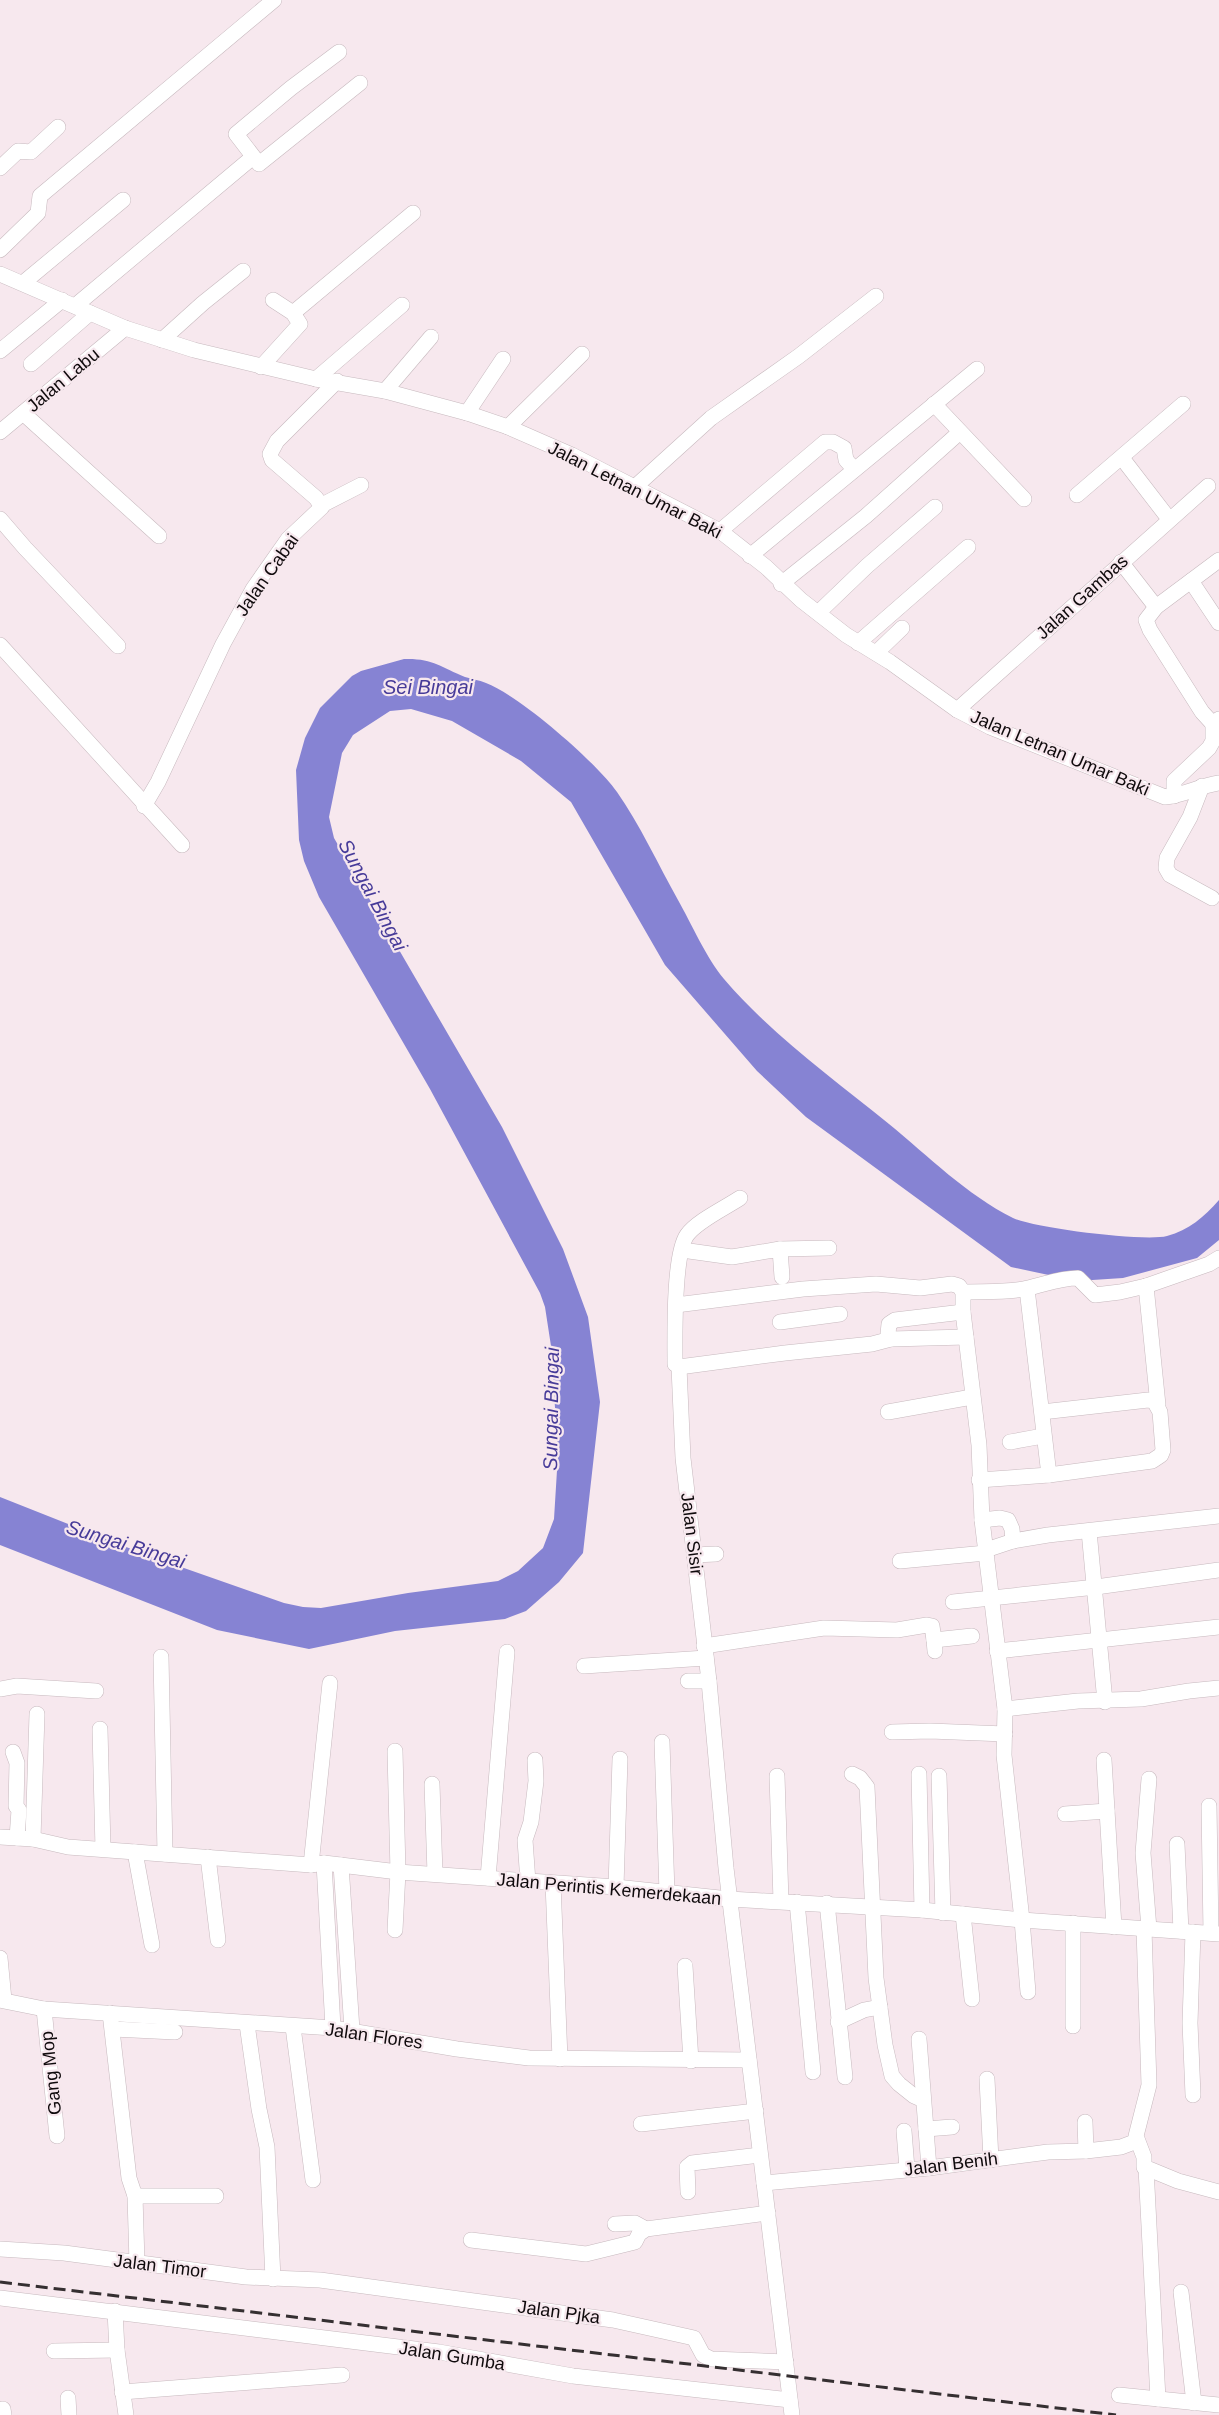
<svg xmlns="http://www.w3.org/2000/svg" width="1219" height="2415" font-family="Arial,sans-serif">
<rect width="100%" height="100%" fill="#f7e8ee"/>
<!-- water -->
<path fill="#8683d3" d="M404 659C432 658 441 667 465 677 471 679 479 680 486 683 520 696 596 762 617 792 639 823 659 866 678 900 691 923 707 959 724 979 772 1035 832 1078 889 1124 928 1156 967 1195 1013 1218 1034 1228 1145 1242 1167 1236 1189 1230 1204 1217 1219 1200V1240L1197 1258 1123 1278 1077 1281 1011 1267 806 1117 757 1071 665 965 571 802 521 761 452 721 411 709 390 711 353 735 342 753 329 817 334 838 502 1127 563 1249 588 1317 600 1402 583 1553 559 1582 526 1611 505 1619 395 1631 309 1649 217 1630 0 1545V1497L144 1554 284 1603 303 1607 321 1608 408 1593 498 1581 518 1571 543 1548 554 1519 558 1454 551 1346 545 1307 540 1293 430 1089 319 897 304 861 299 840 296 770 305 738 320 708 352 676 361 671Z"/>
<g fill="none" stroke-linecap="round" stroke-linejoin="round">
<defs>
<g id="minor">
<path d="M339 52 291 88 236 134 259 164 360 83"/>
<path d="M0 168 18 151 31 152 58 127"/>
<path d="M0 250 38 213 40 196 274 0"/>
<path d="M0 274 125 328 194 350 316 379 385 391 467 413 508 427 572 455 720 531 766 567 801 600 846 635 890 662 957 710 990 727 1165 797C1184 795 1200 786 1219 783"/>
<path d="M23 283 123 200"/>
<path d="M75 306 253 157"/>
<path d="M293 313 413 213"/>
<path d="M162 340 203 303 243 271"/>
<path d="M0 351 62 300"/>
<path d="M31 364 90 313"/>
<path d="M261 367 300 324 293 313 273 300"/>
<path d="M316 379 402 305"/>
<path d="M385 391 431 337"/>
<path d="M934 404 1024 499"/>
<path d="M23 413 159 536"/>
<path d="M467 413 503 359"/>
<path d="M508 427 582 354"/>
<path d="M0 432 125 328"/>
<path d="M1122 458 1169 519"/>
<path d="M636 486 711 418 799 356 876 296"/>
<path d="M1077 495 1183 404"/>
<path d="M322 505 361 485"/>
<path d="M0 519 25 548 118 646"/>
<path d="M720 531 825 442H833L844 448 846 460 854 469"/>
<path d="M750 556 977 369"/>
<path d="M1121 562 1156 607 1219 560"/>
<path d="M1191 581 1219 623"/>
<path d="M781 584 866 516 960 432"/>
<path d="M1156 607 1146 620 1150 630 1202 712 1213 724 1219 719"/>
<path d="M819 612 867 566 935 507"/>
<path d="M858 643 968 547"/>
<path d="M0 645 182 845"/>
<path d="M876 653 902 628"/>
<path d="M957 710 1208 486"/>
<path d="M1202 786 1190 817 1167 858 1166 868 1170 875 1212 898"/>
<path d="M1174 796V781L1209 748 1213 741V724"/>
<path d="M144 806 158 782 223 644 253 589 288 539 322 507 316 498 272 460 270 454 277 441 337 381"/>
<path d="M740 1198C725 1208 697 1221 687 1235 673 1255 675 1337 675 1364L679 1367 683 1458 709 1681 726 1868 792 2415"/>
<path d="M780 1249 829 1248"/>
<path d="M682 1250 732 1257 780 1249 782 1277"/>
<path d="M1146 1286 1158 1405"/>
<path d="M1027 1289 1049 1475"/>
<path d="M963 1292C983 1291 1010 1293 1028 1288 1046 1284 1060 1278 1078 1278L1095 1295 1120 1292 1146 1286 1209 1264 1219 1258"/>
<path d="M676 1305 803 1289 876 1284 920 1288 952 1284 959 1286 963 1292V1312L979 1445 982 1520 1005 1709 1004 1755 1022 1920 1028 1992"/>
<path d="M780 1322 840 1314"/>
<path d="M891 1339 888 1334 889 1324 895 1320 963 1312"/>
<path d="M679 1367 785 1353 872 1344 891 1339 966 1337"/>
<path d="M888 1412 972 1397"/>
<path d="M1010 1442 1043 1436"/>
<path d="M979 1480 1049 1475 1152 1461 1161 1455 1163 1450 1160 1412 1154 1401 1148 1400 1042 1412"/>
<path d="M982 1520 1000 1518 1008 1520 1012 1529 1013 1541"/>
<path d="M1089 1531 1105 1702"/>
<path d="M986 1550 1013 1541 1048 1535 1219 1516"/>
<path d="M694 1555 716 1554"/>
<path d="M900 1561 986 1553"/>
<path d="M953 1602 1096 1587 1219 1570"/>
<path d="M704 1646 824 1628 897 1630 927 1625 932 1626 934 1640"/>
<path d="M935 1651 934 1640 972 1636"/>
<path d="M997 1651 1219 1627"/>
<path d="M161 1657 165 1854"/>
<path d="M584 1666 706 1658"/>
<path d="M688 1681H709"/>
<path d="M0 1689 17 1686 96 1691"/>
<path d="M1005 1709 1078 1701 1141 1699 1189 1691 1219 1688"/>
<path d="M100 1729 103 1849"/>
<path d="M892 1732 930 1731 1005 1734"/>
<path d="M662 1742 667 1893"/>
<path d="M13 1752 17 1763 16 1806 19 1810 17 1838"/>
<path d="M1104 1760 1114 1927"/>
<path d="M852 1774 860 1778 867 1787 876 1978 885 2045 892 2076 899 2084 914 2096 923 2100"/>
<path d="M919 1774 922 1910"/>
<path d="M777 1776 781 1901"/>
<path d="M939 1776 943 1913"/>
<path d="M432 1784 435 1874"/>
<path d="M1209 1806 1211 1933"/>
<path d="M1065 1814 1107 1811"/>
<path d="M0 1837 33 1839 68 1847 311 1865 324 1863 398 1872 616 1887 729 1899 922 1910 1022 1920 1219 1934"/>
<path d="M33 1839 37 1714"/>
<path d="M1177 1844 1181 1931"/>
<path d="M135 1852 152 1945"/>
<path d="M208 1857 218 1940"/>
<path d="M324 1863 333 2028"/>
<path d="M311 1865 330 1683"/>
<path d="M341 1865 352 2030"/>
<path d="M488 1878 507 1652"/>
<path d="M528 1882 525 1840 531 1822 536 1781 535 1760"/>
<path d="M553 1883 560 2059"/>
<path d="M616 1887 620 1759"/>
<path d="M797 1902 813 2072"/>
<path d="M827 1903 845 2077"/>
<path d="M963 1914 972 1999"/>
<path d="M1073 1923V2026"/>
<path d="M1144 1929 1149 2085 1136 2136 1144 2157V2167L1178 2181 1219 2192"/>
<path d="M1149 1929 1143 1853 1149 1779"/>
<path d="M395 1930 398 1872 395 1751"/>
<path d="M1193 1932 1190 2023 1193 2095"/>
<path d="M0 1958 4 2000"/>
<path d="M685 1966 691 2061"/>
<path d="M0 2000 44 2009 333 2028 457 2049 529 2058 749 2060"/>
<path d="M44 2009 57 2136"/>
<path d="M110 2013 129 2178 135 2196 137 2263"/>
<path d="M838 2022 864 2010 880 2007"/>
<path d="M247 2024 259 2109 267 2147 273 2279"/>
<path d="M293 2027 313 2180"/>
<path d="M113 2029 175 2032"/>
<path d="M919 2039 929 2168"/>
<path d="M987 2079 991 2160"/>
<path d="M1085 2122 1086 2151"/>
<path d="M641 2124 756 2111"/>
<path d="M926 2129 952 2127"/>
<path d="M904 2131 907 2169"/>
<path d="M1146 2168 1158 2399"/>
<path d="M764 2183 929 2168 1048 2152 1086 2151 1121 2147 1137 2141"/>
<path d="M688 2192 687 2167 692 2163 760 2155"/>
<path d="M135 2196H216"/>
<path d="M615 2224 635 2223 646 2229"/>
<path d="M471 2240 586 2254 635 2242 639 2234 646 2229 768 2213"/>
<path d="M0 2249 64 2253 246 2277 320 2280 613 2320 694 2338 703 2355 711 2359 786 2362"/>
<path d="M1181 2292 1194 2403"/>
<path d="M0 2298 439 2352 573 2376 790 2400"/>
<path d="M115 2311 117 2350 126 2415"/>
<path d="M54 2351 117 2350"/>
<path d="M122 2392 342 2375"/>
<path d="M1119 2395 1219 2405"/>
<path d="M68 2398 69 2415"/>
<path d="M3 2409 4 2415"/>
</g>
</defs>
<!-- minor casing -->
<use href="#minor" stroke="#c7b9be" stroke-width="16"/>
<!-- minor -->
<use href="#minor" stroke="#fff" stroke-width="15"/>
<!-- rail -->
<path stroke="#352f31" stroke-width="3" stroke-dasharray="12 6" stroke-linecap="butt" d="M0 2282 1116 2415"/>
</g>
<g text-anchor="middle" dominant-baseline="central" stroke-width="4.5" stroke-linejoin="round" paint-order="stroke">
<!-- street labels -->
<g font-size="18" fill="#0f0a0c" stroke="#f7e8ee">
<text transform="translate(63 380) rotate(-40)">Jalan Labu</text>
<text transform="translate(635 490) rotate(27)">Jalan Letnan Umar Baki</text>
<text transform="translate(267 575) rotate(-55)">Jalan Cabai</text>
<text transform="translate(1082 597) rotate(-42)">Jalan Gambas</text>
<text transform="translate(1060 753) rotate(23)">Jalan Letnan Umar Baki</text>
<text transform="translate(692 1534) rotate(83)">Jalan Sisir</text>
<text transform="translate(609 1889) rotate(5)">Jalan Perintis Kemerdekaan</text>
<text transform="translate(374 2036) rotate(8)">Jalan Flores</text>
<text transform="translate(51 2073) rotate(-96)">Gang Mop</text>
<text transform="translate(951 2164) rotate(-7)">Jalan Benih</text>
<text transform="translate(160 2266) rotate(7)">Jalan Timor</text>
<text transform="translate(559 2312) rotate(8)">Jalan Pjka</text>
<text transform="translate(452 2356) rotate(9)">Jalan Gumba</text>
</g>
<!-- water labels -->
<g font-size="20" font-style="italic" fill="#473b99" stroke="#f7e8ee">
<text x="428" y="687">Sei Bingai</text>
<text transform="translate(373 895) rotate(62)">Sungai Bingai</text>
<text transform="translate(551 1409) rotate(-89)">Sungai Bingai</text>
<text transform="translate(126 1544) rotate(17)">Sungai Bingai</text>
</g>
</g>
</svg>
